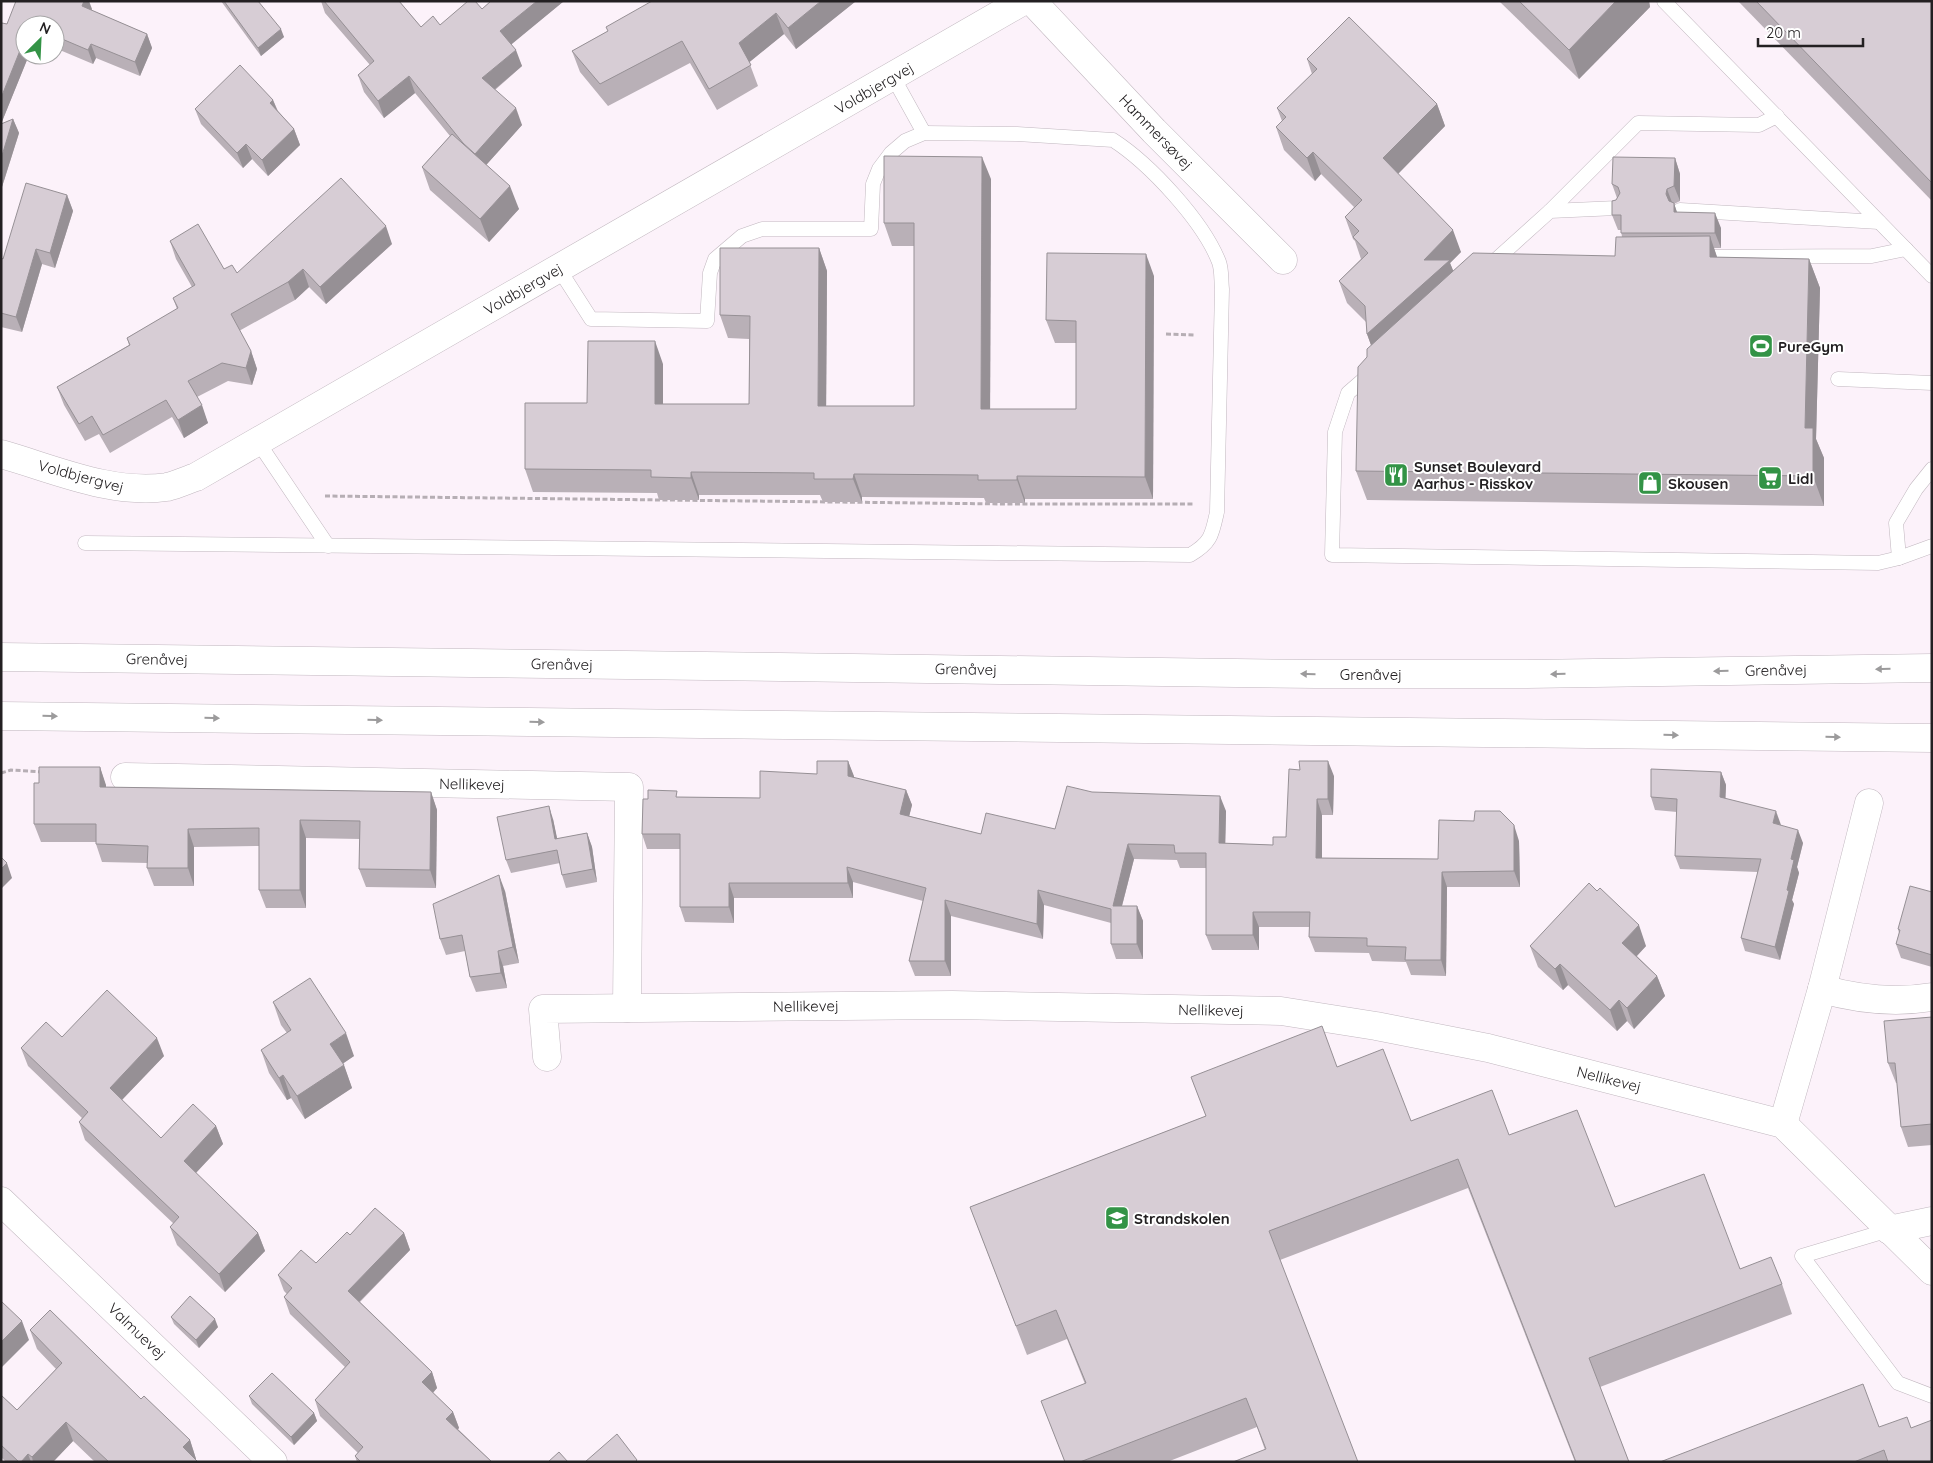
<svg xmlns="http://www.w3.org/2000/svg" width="1933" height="1463" font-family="Quicksand,sans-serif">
<rect width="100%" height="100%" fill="#fcf2fa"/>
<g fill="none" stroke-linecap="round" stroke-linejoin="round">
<defs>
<g id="lane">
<path d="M1664 1 1932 276"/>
<path d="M893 77 924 133"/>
<path d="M1680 210 1879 222"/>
<path d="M1550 211 1638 123 1759 125 1777 116"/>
<path d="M1700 257 1872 256 1906 249"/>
<path d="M1489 266 1550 211 1617 208"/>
<path d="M1371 373 1348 393 1335 432 1332 555 1878 563 1899 558 1896 523 1916 489 1932 469"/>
<path d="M1838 379 1932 383"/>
<path d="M258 442 328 546"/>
<path d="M85 543 1190 555C1211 543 1212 535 1217 512L1222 289C1221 281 1222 270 1219 262 1203 221 1150 164 1113 140L1017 134 924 133 905 141 891 153 879 169 873 184 871 229H762L742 236 715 259 710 273 707 321 591 319 559 269"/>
<path d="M1899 558 1932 546"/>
<path d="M1889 1230 1802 1256 1898 1383 1932 1396"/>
</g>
<g id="street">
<path d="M1032 1 1154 131 1283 260"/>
<path d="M1 454C54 469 111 495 167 487 176 485 187 480 196 477L1023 1"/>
<path d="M125 777 629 787 627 1008"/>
<path d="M1822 989C1857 999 1895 1003 1932 997"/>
<path d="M547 1057 543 1009 952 1005 1281 1011 1376 1026 1488 1048 1783 1124 1932 1271"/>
<path d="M1783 1124 1822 989 1869 803"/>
<path d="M1 1201 273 1462"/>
<path d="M1889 1230 1932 1221"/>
</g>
<g id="secondary">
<path d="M1 657 1316 674H1527L1932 668"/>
<path d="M1 716 1932 738"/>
</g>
</defs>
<!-- lane casing -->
<use href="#lane" stroke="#c1b7bf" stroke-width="15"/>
<!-- street casing -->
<use href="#street" stroke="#c1b7bf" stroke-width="29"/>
<!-- secondary casing -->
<use href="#secondary" stroke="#c1b7bf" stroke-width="29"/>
<!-- path -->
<g stroke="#b6aeb4" stroke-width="3" stroke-dasharray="5 2.5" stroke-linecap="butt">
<path d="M1166 334 1195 335"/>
<path d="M325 496 1005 504H1193"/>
<path d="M1 773 11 770 42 772"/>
</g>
<!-- lane -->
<use href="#lane" stroke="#fff" stroke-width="14"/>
<!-- street -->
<use href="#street" stroke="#fff" stroke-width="28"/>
<!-- secondary -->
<use href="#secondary" stroke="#fff" stroke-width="28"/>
</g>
<!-- wall -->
<g fill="#b9b0b7">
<path d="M221 1H258L284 37 261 56Z"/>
<path d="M321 1H399L421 27 440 25 482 9 491 1H564L511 44 522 66 495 90 522 125 486 165 519 209 489 242 430 190 422 167 450 136 415 93 384 118 364 92 358 75 370 65 325 13Z"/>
<path d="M856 1 796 49 784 34 749 62 758 86 717 110 690 63 608 106 580 72 572 51 608 31Z"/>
<path d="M1499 1H1649L1650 7 1579 79Z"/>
<path d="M1738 1H1932V201Z"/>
<path d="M92 9 91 10 147 34 152 48 140 76 96 58 93 64 55 48V25H25V55H29L1 124 13 119 19 133 1 190V25Z"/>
<path d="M41 55H50L52 59Z"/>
<path d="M1307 59 1437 104 1445 126 1398 174 1461 252 1450 263 1453 271 1615 256 1622 237 1621 230H1618L1612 215 1617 198 1612 184 1675 158 1680 174V201L1674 204 1677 212 1721 228V248H1714L1717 257 1809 259 1820 288 1816 439 1824 458V506L1367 500 1356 471 1367 357 1371 345 1367 334 1366 322 1347 303 1339 281 1361 259 1355 241 1353 239 1345 217 1354 207 1321 174 1315 181 1284 150 1276 127 1282 121 1277 108 1312 74Z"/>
<path d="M273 100 278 111 294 129 300 145 268 176 252 159 243 168 201 124 195 109Z"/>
<path d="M991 179 990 409H1076V343H1055L1046 320 1154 276 1153 499H1025V503H986L984 498 862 497V502H823L820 495H699V500H659L657 493 533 492 525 469 587 403 663 364V404H749V339L728 338 720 315 819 248 827 271 826 406H914V246H892L884 223Z"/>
<path d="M67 195 73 211 55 268 42 264 22 332 1 327V258L3 259Z"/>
<path d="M170 241 224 269 237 273 392 244 326 304 309 287 295 300 239 331 251 351 257 369 252 385 228 381 197 397 208 423 184 438 172 417 110 453 99 434 85 441 64 405 57 387 129 345 127 338 177 309 173 298 192 287 176 259Z"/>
<path d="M848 761 854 778 906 790 912 805 909 816 981 834 1055 829 1092 792 1226 811 1225 843 1273 845 1286 837 1334 776 1333 815H1322V858L1438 859 1519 841 1520 887H1447L1446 976 1411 975 1406 962 1372 961 1369 953 1315 952 1309 937 1310 927H1259V950H1212L1206 935V868H1180L1177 860 1134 859 1122 906H1137L1143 921V959H1116L1111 944V923L1044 905 1043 939 951 916V976H915L909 961 923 901 853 882V898H734V923L685 922 680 907V849H647L642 834 648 799 679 797 760 798Z"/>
<path d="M100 767 106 787 431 792 437 810 436 888 366 887 359 869 360 839 306 838V908H266L259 890V846L194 847V886H154L147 868 148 863 102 862 96 844V842H41L34 824 39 783Z"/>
<path d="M1721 772 1726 785 1725 799 1781 825 1803 843 1797 867 1799 873 1792 900 1794 904 1780 960 1745 951 1741 938 1758 872 1680 869 1675 856 1677 812 1655 810 1651 797Z"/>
<path d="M553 819 557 839 587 833 592 847 597 882 566 888 562 875 560 863 511 873 506 860Z"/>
<path d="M505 891 519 963 503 966 507 988 476 992 470 977 465 951 446 955 440 939Z"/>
<path d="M1932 892V967L1901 958 1896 944 1899 933 1898 929Z"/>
<path d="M1530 946H1646L1637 956 1657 976 1665 996 1634 1029 1627 1021 1617 1031 1568 985 1563 990 1538 967Z"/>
<path d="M273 1002 354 1056 343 1063 352 1088 305 1119 291 1098 287 1100 269 1073 261 1050 287 1033 281 1025Z"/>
<path d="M1932 1017V1145L1908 1147 1901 1127 1897 1083H1896L1888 1063Z"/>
<path d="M62 1037 164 1056 122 1100 161 1138 216 1126 223 1144 196 1173 258 1233 265 1251 225 1292 177 1245 170 1227 174 1224 85 1140 79 1122 82 1118 28 1066 21 1048Z"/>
<path d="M1337 1067 1411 1121 1509 1135 1615 1207 1740 1269 1782 1284 1792 1314 1600 1387 1629 1462H1575L1468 1188 1280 1260 1265 1450 1257 1427 1167 1462H1065L1041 1401 1085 1384 1067 1339 1027 1355 970 1207 1206 1116 1191 1077Z"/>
<path d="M404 1233 410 1250 360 1302 432 1372 437 1388 433 1393 453 1412 459 1428 458 1429 492 1462H357L355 1456 358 1453 320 1416 315 1400 345 1367 290 1314 284 1297 287 1294 284 1291 278 1275 316 1263 350 1235Z"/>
<path d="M171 1317 218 1327 199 1348 174 1324Z"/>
<path d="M30 1330 141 1399 190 1440 196 1459V1460L198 1462H95L73 1441 53 1462H6L1 1457V1395L17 1410 56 1369 37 1349Z"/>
<path d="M249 1396 314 1413 317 1421 294 1445 252 1404Z"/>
<path d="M1879 1427 1911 1428 1932 1462H1660Z"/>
</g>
<!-- shaded-wall -->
<g fill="#969095">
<path d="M84 1H89L92 9 87 20 82 6Z"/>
<path d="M537 1H564L507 48 500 31Z"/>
<path d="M821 1H856L796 49 788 28Z"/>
<path d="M1616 1H1649L1650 7 1579 79 1569 50Z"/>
<path d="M776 13 784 34 746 65 739 43Z"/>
<path d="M281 29 284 37 261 56 258 48Z"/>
<path d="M147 34 152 48 140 76 135 62Z"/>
<path d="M25 38V55H29L1 124V98Z"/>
<path d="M91 44 96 58 93 64 88 50Z"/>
<path d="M516 50 522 66 488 95 482 78Z"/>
<path d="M409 76 415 93 384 118 378 101Z"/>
<path d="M273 100 279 115 270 103Z"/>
<path d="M1437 104 1445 126 1391 181 1383 158Z"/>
<path d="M516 108 522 125 479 173 473 156Z"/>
<path d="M13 119 19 133 1 190V159Z"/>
<path d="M294 129 300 145 268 176 262 160Z"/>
<path d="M246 144 252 159 243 168 237 153Z"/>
<path d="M1313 152 1321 174 1315 181 1307 158Z"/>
<path d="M982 157 991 179 990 432 981 409Z"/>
<path d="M1675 158 1680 174V201L1674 186Z"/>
<path d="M510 186 519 209 489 242 480 219Z"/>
<path d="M1667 189 1673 205 1671 210 1666 194Z"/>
<path d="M67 195 73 211 55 268 50 253Z"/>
<path d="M1674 203 1679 219 1674 212Z"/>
<path d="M1715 213 1721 228V248L1715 233Z"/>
<path d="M386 226 392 244 326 304 320 287Z"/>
<path d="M1453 230 1461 252 1450 263 1458 282 1375 356 1367 334 1424 260Z"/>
<path d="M1710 236 1720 266 1710 257Z"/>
<path d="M819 248 827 271 826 429 818 406Z"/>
<path d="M36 249 42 264 22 332 16 317Z"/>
<path d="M1146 254 1154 276 1153 499 1145 477Z"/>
<path d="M1809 259 1820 288 1816 439 1824 458V506L1813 476 1805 428Z"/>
<path d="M303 269 309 287 295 300 288 282Z"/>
<path d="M655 341 663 364V427L655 404Z"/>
<path d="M251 351 257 369 252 385 246 368Z"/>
<path d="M202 405 208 423 184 438 178 420Z"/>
<path d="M691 472 699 495V500L691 478Z"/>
<path d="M854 474 862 497V502L853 479Z"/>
<path d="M1017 476 1025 499V503L1017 480Z"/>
<path d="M848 761 854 776V791L848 776Z"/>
<path d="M1328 761 1334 776 1333 815 1328 799Z"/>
<path d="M100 767 106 785V805L100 787Z"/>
<path d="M1721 772 1726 785 1725 811 1720 797Z"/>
<path d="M906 790 912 805 906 829 900 814Z"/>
<path d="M431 792 437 810 436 888 430 870Z"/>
<path d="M1220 796 1226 811 1225 858 1219 843Z"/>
<path d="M1317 799 1322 815V874L1316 858Z"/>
<path d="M549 806 553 819 560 852 555 839Z"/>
<path d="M1776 811 1781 825 1773 823Z"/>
<path d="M300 820 306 838V908L300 890Z"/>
<path d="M1514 825 1519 841 1520 887 1514 871Z"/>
<path d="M188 829 194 847V886L188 868Z"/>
<path d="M1798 830 1803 843 1797 867 1799 873 1792 900 1794 904 1780 960 1775 947 1787 890 1791 859Z"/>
<path d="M587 833 592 847 597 882 593 869Z"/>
<path d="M1128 844 1134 859 1118 921 1113 906Z"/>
<path d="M7 863 12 878 1 889V869Z"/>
<path d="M847 867 853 882V898L848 883Z"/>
<path d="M1442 872 1447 887 1446 976 1441 960Z"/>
<path d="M499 875 505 891 519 963 513 947Z"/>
<path d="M729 883 734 898V923L729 907Z"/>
<path d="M1038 890 1044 905 1043 939 1037 924Z"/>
<path d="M945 900 951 916V976L945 961Z"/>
<path d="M1137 906 1143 921V959L1137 944Z"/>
<path d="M1253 912 1259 927V950L1253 935Z"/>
<path d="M1639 925 1646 946 1630 963 1622 943Z"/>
<path d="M498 951 503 966 507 988 501 973Z"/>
<path d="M1560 964 1568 985 1563 990 1555 969Z"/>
<path d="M1657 976 1665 996 1634 1029 1627 1008Z"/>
<path d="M1619 1000 1627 1021 1617 1031 1610 1010Z"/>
<path d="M346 1033 354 1056 338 1067 330 1044Z"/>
<path d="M157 1038 164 1056 116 1106 110 1088Z"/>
<path d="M344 1065 352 1088 305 1119 297 1096Z"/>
<path d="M283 1075 291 1098 287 1100 279 1078Z"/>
<path d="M216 1126 223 1144 190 1179 184 1161Z"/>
<path d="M258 1233 265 1251 225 1292 219 1274Z"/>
<path d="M404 1233 410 1250 354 1307 348 1291Z"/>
<path d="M215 1319 218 1327 199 1348 196 1340Z"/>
<path d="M22 1321 29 1340 1 1368V1342Z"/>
<path d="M432 1372 437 1388 428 1398 422 1382Z"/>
<path d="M453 1412 459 1428 452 1435 446 1419Z"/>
<path d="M314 1413 317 1421 294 1445 291 1437Z"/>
<path d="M66 1422 73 1441 53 1462H33L32 1457Z"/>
<path d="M190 1440 196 1459 194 1462 183 1447Z"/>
<path d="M28 1454 31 1462H21Z"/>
</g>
<!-- building -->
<g fill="#d7cdd5" stroke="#969095">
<path d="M16 1H84L82 6 147 34 135 62 91 44 88 50 55 36V25H25V38L1 98V25L2 23 7 24Z"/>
<path d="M224 1H258L281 29 258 48Z"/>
<path d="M324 1H399L421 27 433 16 440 25 468 1H475L482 9 491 1H537L500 31 516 50 482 78 516 108 475 154 463 143 409 76 378 101 358 75 374 61Z"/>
<path d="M652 1H821L788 28 776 13 739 43 751 65 709 89 682 41 600 84 572 51 608 31 606 27Z"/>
<path d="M1519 1H1616L1569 50Z"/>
<path d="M1756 1H1932V183Z"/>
<path d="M1349 17 1437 104 1383 158 1453 230 1424 260H1450L1367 334 1365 306 1339 281 1368 253 1353 237 1359 231 1345 217 1362 200 1313 152 1307 158 1276 127 1286 117 1277 108 1317 69 1307 59Z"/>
<path d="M240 65 273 100 270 103 294 129 262 160 246 144 237 153 195 109Z"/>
<path d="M13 119 1 159V124Z"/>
<path d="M452 134 510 186 480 219 422 167Z"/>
<path d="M884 156 982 157 981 409H1076V321L1046 320 1047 253 1146 254 1145 477 1017 476V480H978V475L854 474 853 479H814V473L691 472V478L651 477V470L525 469V403H587L588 341H655V404H749L750 316 720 315V248H819L818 406H914V223H884Z"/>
<path d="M1613 157 1675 158 1674 186 1667 189 1666 194 1669 201 1674 203V212L1715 213V233H1621V215H1612V201L1616 200 1620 193 1618 187 1612 184Z"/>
<path d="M341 178 386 226 320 287 303 269 288 282 231 314 251 351 246 368 222 363 188 381 202 405 178 420 166 400 103 435 92 416 79 424 57 387 130 345 127 338 178 308 173 298 195 285 170 241 198 224 224 269 232 265 237 273Z"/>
<path d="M26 183 67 195 50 253 36 249 16 317 1 313V258L3 259Z"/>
<path d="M1710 236V257L1809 259 1805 428H1813V476L1356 471 1358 367 1367 357V349L1473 253 1615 256 1616 237Z"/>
<path d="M817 761H848V776L906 790 900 814 981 834 986 813 1055 829 1067 786 1092 792 1220 796 1219 843 1273 845V837H1286L1289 769 1300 770 1299 761H1328V799H1317L1316 858 1438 859 1439 820 1474 821 1475 811H1500L1514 825V871L1442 872 1441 960H1405L1406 947 1367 946V938L1309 937 1310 912H1253V935H1206V853H1175L1174 845 1128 844 1113 906H1137V944H1111V909L1038 890 1037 924 945 900V961H909L926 888 847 867 848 883H729V907H680V834H642L643 799H648V790L677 791 676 797 760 798V771L817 774Z"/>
<path d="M39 767H100V787L431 792 430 870 359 869 360 821 300 820V890H259V828L188 829V868H147L148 846 96 844V824H34V783H39Z"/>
<path d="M1651 769 1721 772 1720 797 1776 811 1773 823 1798 830 1791 859 1794 860 1787 890 1789 891 1775 947 1741 938 1761 859 1675 856 1677 799 1651 797Z"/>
<path d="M549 806 555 839 587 833 593 869 562 875 557 850 506 860 497 817Z"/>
<path d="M1 857 7 863 1 869Z"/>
<path d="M499 875 513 947 498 951 501 973 470 977 462 935 440 939 433 904Z"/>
<path d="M1589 883 1597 891 1600 888 1639 925 1622 943 1657 976 1627 1008 1619 1000 1610 1010 1560 964 1555 969 1530 946Z"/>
<path d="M1910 886 1932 892V955L1896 944 1900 930 1898 929Z"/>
<path d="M310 978 346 1033 330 1044 344 1065 297 1096 283 1075 279 1078 261 1050 291 1030 273 1002Z"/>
<path d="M107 990 157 1038 110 1088 161 1138 193 1104 216 1126 184 1161 258 1233 219 1274 170 1227 179 1217 79 1122 88 1112 21 1048 46 1022 62 1037Z"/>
<path d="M1932 1017V1124L1901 1127 1895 1063H1888L1884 1021Z"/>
<path d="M1322 1026 1337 1067 1383 1049 1411 1121 1492 1090 1509 1135 1577 1110 1615 1207 1704 1174 1740 1269 1771 1257 1782 1284 1589 1358 1629 1462H1576L1458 1159 1269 1231 1358 1462H1233L1266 1449 1246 1398 1080 1462H1065L1041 1401 1086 1383 1056 1310 1016 1326 970 1207 1206 1116 1191 1077Z"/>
<path d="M375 1208 404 1233 348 1291 432 1372 422 1382 453 1412 446 1419 492 1462H361L355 1456 363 1447 315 1400 350 1362 284 1297 292 1288 278 1275 301 1250 316 1263 347 1232 350 1235Z"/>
<path d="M190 1296 215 1319 196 1340 171 1317Z"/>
<path d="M1 1301 22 1321 1 1342Z"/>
<path d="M50 1310 141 1399 144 1396 190 1440 183 1447 198 1462H109L66 1422 32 1457 28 1454 21 1462H19L1 1445V1395L17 1410 62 1363 30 1330Z"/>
<path d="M272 1373 314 1413 291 1437 249 1396Z"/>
<path d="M1863 1384 1879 1427 1907 1417 1911 1428 1932 1420V1462H1888L1884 1450 1854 1462H1660Z"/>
<path d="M617 1434 637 1460 635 1462H585Z"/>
<path d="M559 1452 568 1462H548Z"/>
</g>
<!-- one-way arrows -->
<defs><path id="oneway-solid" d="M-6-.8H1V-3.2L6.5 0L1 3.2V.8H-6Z" transform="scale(1.25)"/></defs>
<g fill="#9c9b9c">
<use href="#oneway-solid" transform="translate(1883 669) rotate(179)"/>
<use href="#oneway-solid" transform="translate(1721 671) rotate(179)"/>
<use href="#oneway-solid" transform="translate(1308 674) rotate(-179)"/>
<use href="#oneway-solid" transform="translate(1558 674) rotate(179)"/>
<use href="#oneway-solid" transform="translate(50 716) rotate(1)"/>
<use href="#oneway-solid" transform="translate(212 718) rotate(1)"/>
<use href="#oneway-solid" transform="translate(375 720) rotate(1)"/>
<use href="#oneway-solid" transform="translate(537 722) rotate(1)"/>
<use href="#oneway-solid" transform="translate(1671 735) rotate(1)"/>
<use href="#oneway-solid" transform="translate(1833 737) rotate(1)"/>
</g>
<!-- icons -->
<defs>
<symbol id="stadium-square" viewBox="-11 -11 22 22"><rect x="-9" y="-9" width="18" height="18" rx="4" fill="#339346" stroke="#fff"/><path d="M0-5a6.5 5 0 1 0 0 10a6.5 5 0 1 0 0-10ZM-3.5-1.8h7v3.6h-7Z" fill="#fff"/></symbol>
<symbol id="restaurant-square" viewBox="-11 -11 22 22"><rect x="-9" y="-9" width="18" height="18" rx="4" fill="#339346" stroke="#fff"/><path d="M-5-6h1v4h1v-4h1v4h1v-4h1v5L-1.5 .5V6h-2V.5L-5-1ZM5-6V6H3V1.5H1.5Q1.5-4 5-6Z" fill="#fff"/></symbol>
<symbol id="supermarket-square" viewBox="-11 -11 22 22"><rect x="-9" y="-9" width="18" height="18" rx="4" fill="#339346" stroke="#fff"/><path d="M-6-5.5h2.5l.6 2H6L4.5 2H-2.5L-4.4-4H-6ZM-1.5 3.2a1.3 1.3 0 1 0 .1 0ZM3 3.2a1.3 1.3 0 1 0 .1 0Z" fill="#fff"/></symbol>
<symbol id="shop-square" viewBox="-11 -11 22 22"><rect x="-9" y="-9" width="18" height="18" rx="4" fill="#339346" stroke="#fff"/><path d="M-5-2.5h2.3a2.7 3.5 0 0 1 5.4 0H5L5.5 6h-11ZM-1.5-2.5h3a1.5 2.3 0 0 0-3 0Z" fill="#fff"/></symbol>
<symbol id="school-square" viewBox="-11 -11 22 22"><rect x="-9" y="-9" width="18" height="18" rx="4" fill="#339346" stroke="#fff"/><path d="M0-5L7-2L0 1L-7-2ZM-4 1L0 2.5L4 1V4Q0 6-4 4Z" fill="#fff"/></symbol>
</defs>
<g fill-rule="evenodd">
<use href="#stadium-square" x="1747" y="332" width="28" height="28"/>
<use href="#restaurant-square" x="1382" y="461" width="28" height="28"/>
<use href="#supermarket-square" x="1756" y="464" width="28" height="28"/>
<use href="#shop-square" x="1636" y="469" width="28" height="28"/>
<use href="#school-square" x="1103" y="1204" width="28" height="28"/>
</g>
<g text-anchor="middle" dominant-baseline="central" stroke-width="4" stroke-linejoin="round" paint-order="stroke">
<!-- street labels -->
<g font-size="15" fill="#232022" stroke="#fff">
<text transform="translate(874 88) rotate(-30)">Voldbjergvej</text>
<text transform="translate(1156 132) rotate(46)">Hammersøvej</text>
<text transform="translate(523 289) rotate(-30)">Voldbjergvej</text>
<text transform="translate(81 476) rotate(15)">Voldbjergvej</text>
<text transform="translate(157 659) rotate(1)">Grenåvej</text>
<text transform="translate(562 664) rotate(1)">Grenåvej</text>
<text transform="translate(966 669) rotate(1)">Grenåvej</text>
<text transform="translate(1776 670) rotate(-1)">Grenåvej</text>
<text x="1371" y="674">Grenåvej</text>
<text transform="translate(472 784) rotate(1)">Nellikevej</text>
<text transform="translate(806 1006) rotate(-1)">Nellikevej</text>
<text transform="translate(1211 1010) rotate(1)">Nellikevej</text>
<text transform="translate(1609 1079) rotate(14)">Nellikevej</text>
<text transform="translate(137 1331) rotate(44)">Valmuevej</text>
</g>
<!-- poi labels -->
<g font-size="15" font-weight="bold" fill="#232022" stroke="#fff" text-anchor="start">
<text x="1778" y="346">PureGym</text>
<text x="1414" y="466">Sunset Boulevard<tspan x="1414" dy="17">Aarhus - Risskov</tspan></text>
<text x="1788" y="478">Lidl</text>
<text x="1668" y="483">Skousen</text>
<text x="1134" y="1218">Strandskolen</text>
</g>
</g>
<!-- border -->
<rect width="1933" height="1463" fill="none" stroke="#232022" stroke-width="5"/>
<!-- north arrow -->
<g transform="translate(40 40) rotate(24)"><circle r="24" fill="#ffffff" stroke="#a7a6a7"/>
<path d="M0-4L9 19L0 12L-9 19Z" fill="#339346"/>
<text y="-8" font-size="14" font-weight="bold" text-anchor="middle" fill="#232022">N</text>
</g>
<!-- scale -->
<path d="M1758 38v8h105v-8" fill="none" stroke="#232022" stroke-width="2.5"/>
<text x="1766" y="38" font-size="15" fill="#232022" stroke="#ffffff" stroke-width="4" paint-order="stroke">20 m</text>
</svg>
